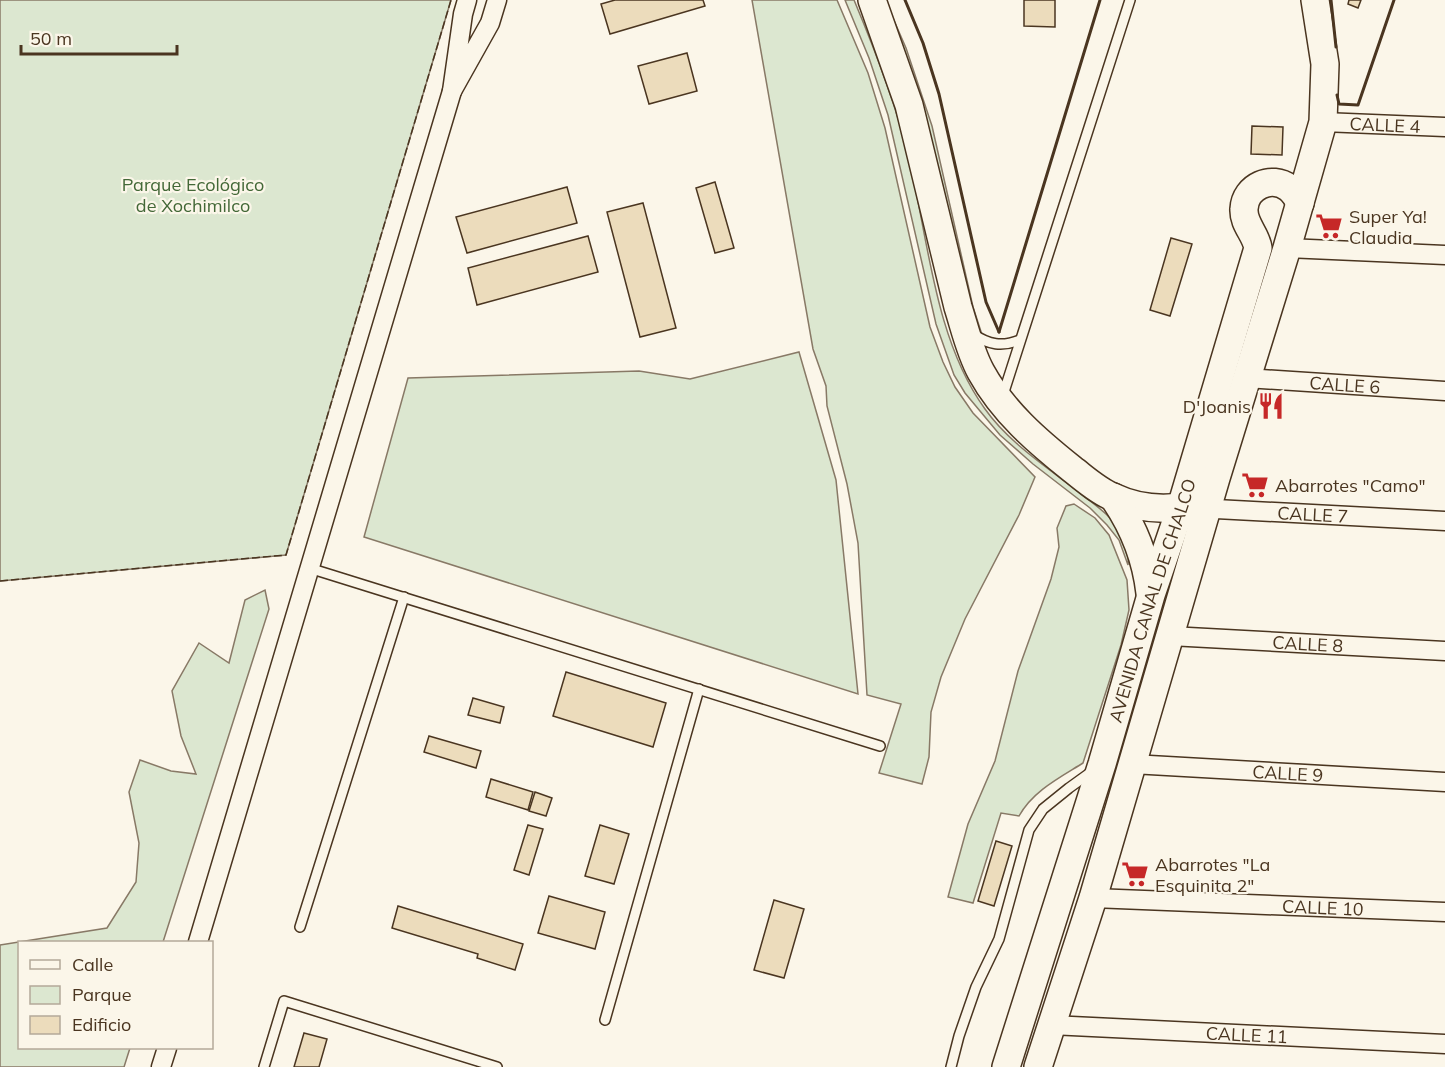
<svg xmlns="http://www.w3.org/2000/svg" width="1445" height="1067" font-family="Mulish,sans-serif">
<rect width="100%" height="100%" fill="#fbf6e9"/>
<!-- green -->
<g fill="#dce7d0" stroke="#887966" stroke-width="1.5">
<path d="M0 0H451L286 555 0 581Z"/>
<path d="M752 0H837L868 73 885 128 930 327 943 362 955 387 973 413 1035 477 1019 515 965 619 941 677 931 712 929 757 922 784 879 773 901 704 867 695 858 543 847 484 827 406 826 386 813 349Z"/>
<path d="M845 0H854C875 50 895 101 908 154 928 236 934 339 985 409 1009 443 1047 467 1080 493 1094 504 1113 517 1122 534 1127 544 1129 554 1128 565L1119 540 1107 525 1090 508 1033 464 1000 435 965 393 954 375 936 324 888 115 869 58Z"/>
<path d="M885 0 906 48 932 126 973 307 986 347 975 344Z"/>
<path d="M799 352 836 480 858 694 364 537 408 378 639 371 690 379Z"/>
<path d="M1074 504 1095 518 1109 535 1127 580 1129 610 1121 645 1083 763C1059 778 1033 791 1019 816L1001 813 973 903 948 897 968 824 995 761 1018 671 1051 579 1059 547 1057 528 1066 506Z"/>
<path d="M265 590 269 609 163 942H20V1048H130L124 1067H0V945L107 928 136 882 139 843 129 792 140 760 171 771 196 774 181 736 172 691 199 643 229 663 245 600Z"/>
</g>
<!-- building -->
<g fill="#ecdcbc" stroke="#4a3520" stroke-width="1.5">
<path d="M615 0H703L705 6 610 34 601 4Z"/>
<path d="M1024 0H1055V27L1024 26Z"/>
<path d="M1349 0H1361L1358 8 1348 4Z"/>
<path d="M687 53 697 91 649 104 638 66Z"/>
<path d="M1252 126 1283 127 1282 155 1251 154Z"/>
<path d="M715 182 734 248 715 253 696 188Z"/>
<path d="M567 187 577 223 467 253 456 217Z"/>
<path d="M643 203 676 328 640 337 607 212Z"/>
<path d="M588 236 598 272 477 305 468 268Z"/>
<path d="M1171 238 1192 244 1170 316 1150 310Z"/>
<path d="M566 672 666 703 653 747 553 716Z"/>
<path d="M473 698 504 707 500 723 468 715Z"/>
<path d="M429 736 481 751 476 768 424 752Z"/>
<path d="M491 779 533 792 528 810 486 797Z"/>
<path d="M535 792 552 798 546 816 529 811Z"/>
<path d="M528 825 543 829 529 875 514 870Z"/>
<path d="M600 825 629 834 614 884 585 876Z"/>
<path d="M996 841 1012 846 994 906 978 901Z"/>
<path d="M549 896 605 912 595 949 538 933Z"/>
<path d="M774 900 804 909 784 978 754 970Z"/>
<path d="M398 906 523 944 515 970 477 958 478 954 392 928Z"/>
<path d="M304 1033 327 1039 319 1067H294Z"/>
</g>
<g fill="none" stroke-linecap="round" stroke-linejoin="round">
<defs>
<g id="lane">
<path d="M973 334C989 345 1002 347 1020 340"/>
<path d="M1002 398 1130 0"/>
<path d="M309 568 880 746"/>
<path d="M300 927 404 597"/>
<path d="M605 1020 699 689"/>
<path d="M264 1067 284 1001 497 1067"/>
<path d="M951 1067 959 1036 976 987 999 939 1029 830 1043 809 1069 788 1094 770"/>
</g>
<g id="street">
<path d="M467 0 463 14 452 91 490 23 497 0"/>
<path id="s1" d="M1323 122 1445 127"/>
<path d="M1287 248 1445 255"/>
<path id="s2" d="M1246 378 1445 391"/>
<path id="s3" d="M1197 508 1445 521"/>
<path id="s4" d="M1170 636 1445 651"/>
<path id="s5" d="M1132 764 1445 782"/>
<path id="s6" d="M1093 898 1445 912"/>
<path d="M198 942 452 91"/>
<path id="s7" d="M1051 1025 1445 1044"/>
<path d="M161 1067 167 1048"/>
</g>
<g id="secondary">
<path d="M872 0 909 105 958 307C965 329 970 352 981 372 1003 412 1037 441 1072 469 1085 479 1098 491 1113 497 1134 507 1158 510 1181 507"/>
<path d="M1113 497C1134 527 1146 558 1150 593"/>
<path id="s8" d="M1006 1067 1102 764 1151 595 1181 507 1258 248C1256 234 1243 224 1244 209 1245 186 1272 175 1289 188 1294 192 1297 197 1300 203"/>
<path d="M1038 1067 1093 898 1216 478 1287 248 1323 122 1325 64 1315 0"/>
</g>
</defs>
<!-- lane casing -->
<use href="#lane" stroke="#4a3520" stroke-width="12"/>
<!-- street casing -->
<use href="#street" stroke="#4a3520" stroke-width="21"/>
<!-- secondary casing -->
<use href="#secondary" stroke="#4a3520" stroke-width="30"/>
<!-- lane -->
<use href="#lane" stroke="#fbf6e9" stroke-width="9"/>
<!-- street -->
<use href="#street" stroke="#fbf6e9" stroke-width="18"/>
<!-- secondary -->
<use href="#secondary" stroke="#fbf6e9" stroke-width="27"/>
<!-- fence -->
<path stroke="#4a3520" stroke-width="1.5" stroke-dasharray="8 3" stroke-linecap="butt" d="M0 581 286 555 451 0"/>
<!-- wall -->
<g stroke="#4a3520" stroke-width="3">
<path d="M905 0 923 43 939 94 986 302 999 332"/>
<path d="M1331 0 1336 47"/>
<path d="M1337 95 1339 104 1358 105 1394 0"/>
<path d="M999 332 1100 0"/>
</g>
</g>
<!-- icons -->
<defs>
<symbol id="supermarket-bare" viewBox="-9 -9 18 18"><path d="M-6-5.5h2.5l.6 2H6L4.5 2H-2.5L-4.4-4H-6ZM-1.5 3.2a1.3 1.3 0 1 0 .1 0ZM3 3.2a1.3 1.3 0 1 0 .1 0Z" fill="#c62828" stroke="#fbf6e9" stroke-width="2.5" paint-order="stroke"/></symbol>
<symbol id="restaurant-bare" viewBox="-9 -9 18 18"><path d="M-5-6h1v4h1v-4h1v4h1v-4h1v5L-1.5 .5V6h-2V.5L-5-1ZM5-6V6H3V1.5H1.5Q1.5-4 5-6Z" fill="#c62828" stroke="#fbf6e9" stroke-width="2.5" paint-order="stroke"/></symbol>
</defs>
<g fill-rule="evenodd">
<use href="#supermarket-bare" x="1310" y="207" width="38" height="38"/>
<use href="#restaurant-bare" x="1252" y="387" width="38" height="38"/>
<use href="#supermarket-bare" x="1236" y="466" width="38" height="38"/>
<use href="#supermarket-bare" x="1116" y="855" width="38" height="38"/>
</g>
<g text-anchor="middle" dominant-baseline="central" stroke-width="4.5" stroke-linejoin="round" paint-order="stroke">
<!-- street labels -->
<g font-size="18" fill="#4a3520" stroke="#fbf6e9">
<text stroke="none"><textPath href="#s1" startOffset="62">CALLE 4</textPath></text>
<text stroke="none"><textPath href="#s2" startOffset="99">CALLE 6</textPath></text>
<text stroke="none"><textPath href="#s3" startOffset="116">CALLE 7</textPath></text>
<text stroke="none"><textPath href="#s8" startOffset="489">AVENIDA CANAL DE CHALCO</textPath></text>
<text stroke="none"><textPath href="#s4" startOffset="138">CALLE 8</textPath></text>
<text stroke="none"><textPath href="#s5" startOffset="156">CALLE 9</textPath></text>
<text stroke="none"><textPath href="#s6" startOffset="230">CALLE 10</textPath></text>
<text stroke="none"><textPath href="#s7" startOffset="196">CALLE 11</textPath></text>
</g>
<!-- park labels -->
<g font-size="18" fill="#436837" stroke="#fbf6e9">
<text x="193" y="184">Parque Ecológico<tspan x="193" dy="21">de Xochimilco</tspan></text>
</g>
<!-- poi labels -->
<g font-size="18" fill="#4a3520" stroke="#fbf6e9" text-anchor="start">
<text x="1349" y="216">Super Ya!<tspan x="1349" dy="21">Claudia</tspan></text>
<text x="1251" y="406" text-anchor="end">D'Joanis</text>
<text x="1275" y="485">Abarrotes "Camo"</text>
<text x="1155" y="864">Abarrotes "La<tspan x="1155" dy="21">Esquinita 2"</tspan></text>
</g>
</g>
<!-- legend -->
<rect x="18" y="941" width="195" height="108" fill="#fbf6e9" stroke="#b4a999" stroke-width="1.5"/>
<rect x="30" y="960" width="30" height="9" fill="#fbf6e9" stroke="#b4a999" stroke-width="1.5"/>
<text x="72" y="971" font-size="18" fill="#4a3520">Calle</text>
<rect x="30" y="986" width="30" height="18" fill="#dce7d0" stroke="#b4a999" stroke-width="1.5"/>
<text x="72" y="1001" font-size="18" fill="#4a3520">Parque</text>
<rect x="30" y="1016" width="30" height="18" fill="#ecdcbc" stroke="#b4a999" stroke-width="1.5"/>
<text x="72" y="1031" font-size="18" fill="#4a3520">Edificio</text>
<!-- scale -->
<path d="M21 45v9h156v-9" fill="none" stroke="#4a3520" stroke-width="3"/>
<text x="30" y="45" font-size="18" fill="#4a3520" stroke="#fbf6e9" stroke-width="4.5" paint-order="stroke">50 m</text>
</svg>
